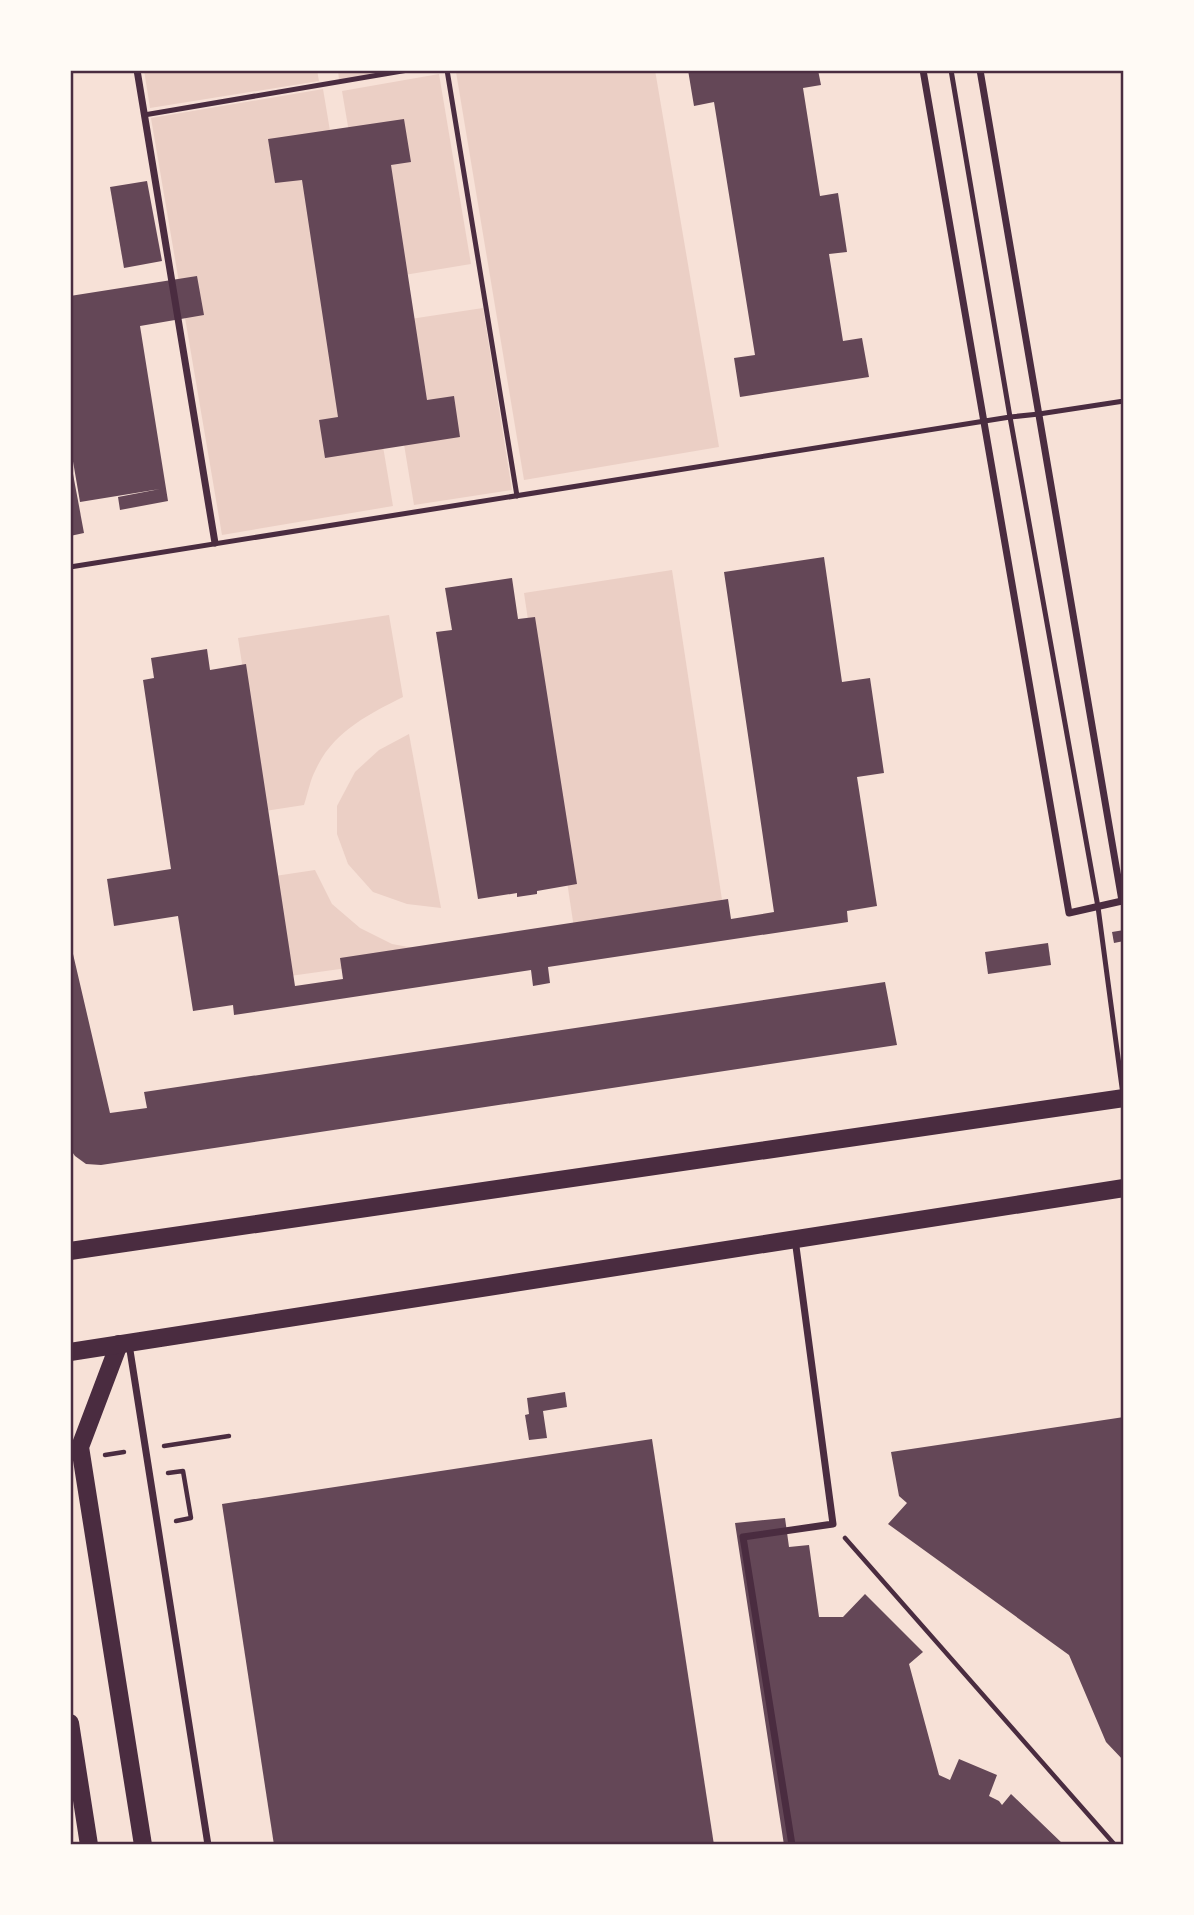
<svg xmlns="http://www.w3.org/2000/svg" width="1194" height="1915" font-family="'Crimson Pro',serif">
<rect width="100%" height="100%" fill="#f7e1d7"/>
<!-- green -->
<g fill="#ebcfc5">
<path d="M144 70H317L319 81 150 108Z"/>
<path d="M338 70H403L339 80Z"/>
<path d="M468 70H655L719 447 524 480 456 72Z"/>
<path d="M439 74 471 264 374 280 342 91Z"/>
<path d="M323 89 393 506 222 535 151 118Z"/>
<path d="M483 308 512 490 414 505 384 323Z"/>
<path d="M672 570 724 913 575 935 524 593Z"/>
<path d="M389 615 403 697C369 714 333 732 316 769 310 780 308 793 304 805L265 811 238 638Z"/>
<path d="M409 734 441 908 407 904 373 892 348 864 337 834V806L355 772 379 750Z"/>
<path d="M315 870 332 904 360 928 392 944 447 954 290 976 275 876Z"/>
</g>
<!-- building -->
<g fill="#644757">
<path d="M688 70H818L821 85 803 88 820 196 838 193 847 252 829 254 843 341 862 338 869 377 740 397 734 358 755 355 714 102 694 106Z"/>
<path d="M404 119 411 162 391 165 427 400 454 396 460 437 325 458 319 420 338 417 302 180 275 183 268 139Z"/>
<path d="M147 181 162 261 124 268 110 187Z"/>
<path d="M197 276 204 315 140 326 168 501 120 510 118 497 160 489 80 502 70 444V296Z"/>
<path d="M70 463H71L84 533 70 536Z"/>
<path d="M824 557 842 682 870 678 884 773 857 777 877 906 847 911 848 922 548 967 550 983 533 986 531 970 234 1015 233 1005 193 1011 178 916 114 926 107 879 171 869 143 680 154 678 151 658 207 649 210 670 246 664 295 986 343 979 340 958 728 899 731 919 774 912 724 572Z"/>
<path d="M512 578 518 619 535 617 577 884 537 891V894L517 897V893L478 899 436 632 452 630 445 588Z"/>
<path d="M1124 930V941L1114 943 1112 932Z"/>
<path d="M70 941 110 1113 147 1108 144 1092 885 982 897 1045 101 1165 86 1164 75 1156 70 1149Z"/>
<path d="M1048 943 1051 965 988 974 985 952Z"/>
<path d="M565 1392 567 1407 543 1411 547 1438 529 1440 525 1415 529 1414 527 1398Z"/>
<path d="M1124 1417V1761L1106 1742 1069 1655 888 1524 907 1503 899 1496 891 1452Z"/>
<path d="M652 1439 714 1845H274L222 1504Z"/>
<path d="M785 1518 789 1547 809 1545 819 1617H843L865 1594 923 1652 909 1664 939 1775 950 1780 959 1759 997 1775 989 1796 999 1801 1002 1805 1011 1794 1064 1845H784L735 1523Z"/>
</g>
<g fill="none" stroke-linecap="round" stroke-linejoin="round">
<!-- path -->
<g stroke="#4a2c40" stroke-width="4.5">
<path d="M164 1446 229 1436"/>
<path d="M105 1455 124 1452"/>
<path d="M168 1473 183 1471 191 1518 176 1521"/>
<path d="M845 1538 1115 1845"/>
</g>
<!-- service -->
<g stroke="#4a2c40" stroke-width="5">
<path d="M447 70 517 496"/>
<path d="M951 70 1010 417 1098 907 1123 1095"/>
<path d="M144 115 408 70"/>
<path d="M70 567 1010 417 1039 414 1124 401"/>
</g>
<!-- minor -->
<g stroke="#4a2c40" stroke-width="7">
<path d="M137 70 215 543"/>
<path d="M923 70 1069 913 1122 901 980 70"/>
<path d="M129 1344 208 1845"/>
<path d="M792 1845 743 1537 833 1524 795 1239"/>
</g>
<!-- primary -->
<g stroke="#4a2c40" stroke-width="18">
<path d="M70 1251 1124 1098"/>
<path d="M119 1344 80 1447 143 1845"/>
<path d="M70 1352 1124 1188"/>
<path d="M70 1723 89 1845"/>
</g>
</g>
<!-- border -->
<rect width="1194" height="1915" fill="none" stroke="#fffaf5" stroke-width="144"/>
<rect x="72" y="72" width="1050" height="1771" fill="none" stroke="#4a2c40" stroke-width="2.5"/>
</svg>
